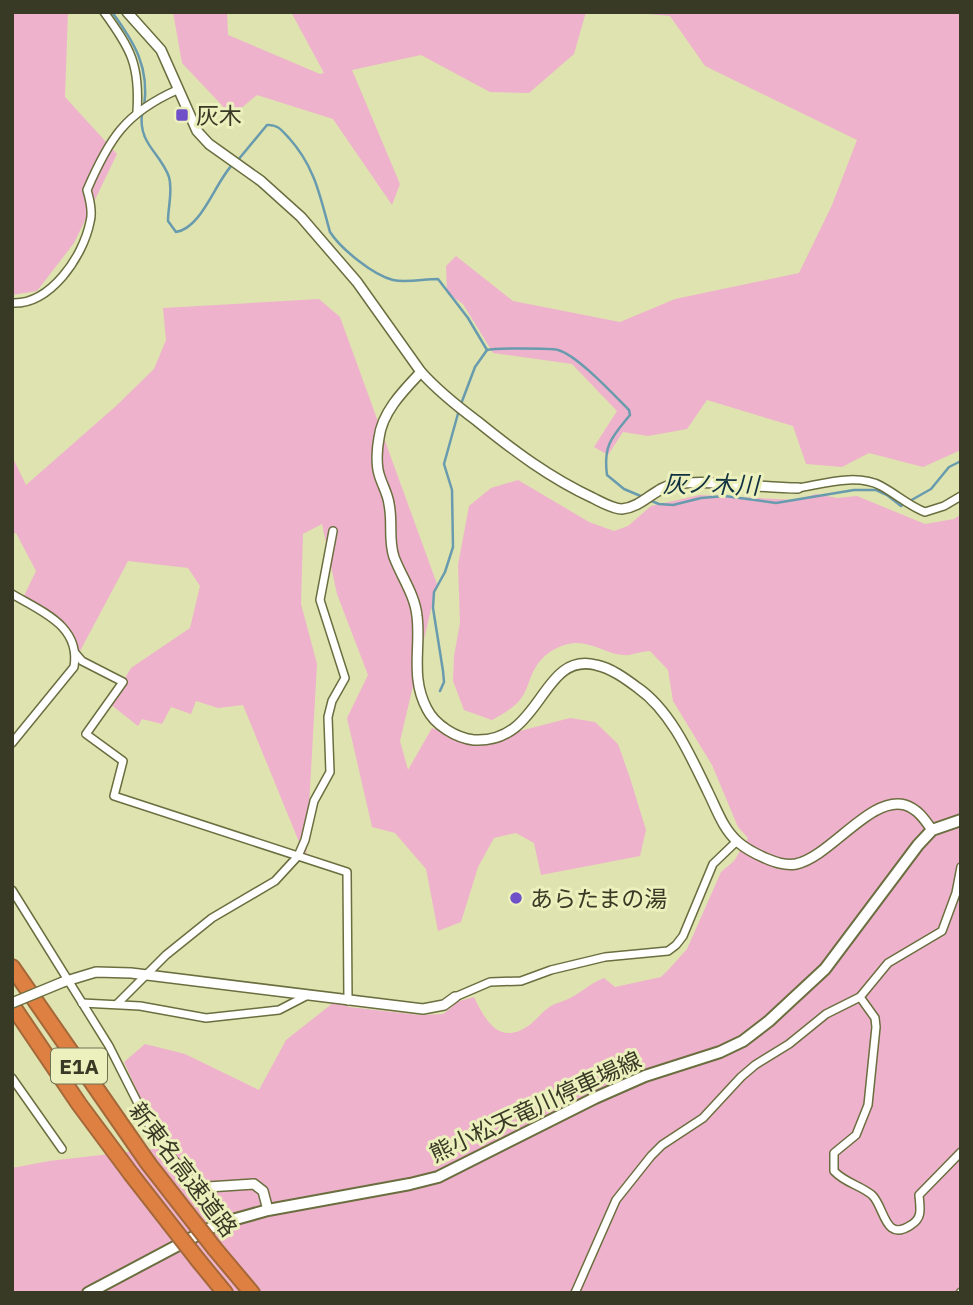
<svg xmlns="http://www.w3.org/2000/svg" width="973" height="1305" font-family="'IBM Plex Sans','Noto Sans JP',sans-serif">
<rect width="100%" height="100%" fill="#dfe3b0"/>
<!-- green -->
<g fill="#eeb2cc">
<path d="M12 12H68L65 97 117 154 74 243 37 291 12 295Z"/>
<path d="M173 12H227L228 35 320 74 324 73 291 12H586L574 54 529 93 490 92 421 55 352 70 400 184 392 205 333 119 257 95 232 116 182 63Z"/>
<path d="M626 12H961V450L923 467 869 453 842 467 806 464 793 426 707 400 687 429 648 436 623 432 608 455 594 447 617 411 572 364 493 353 463 304 447 293 446 266 456 256 513 301 620 322 675 299 799 273 832 205 857 140 705 66 670 16Z"/>
<path d="M319 299 340 317 437 584 400 741 408 770 432 728 477 742 570 718 595 722 618 744 630 778 646 830 640 856 541 875 534 843 516 833 494 838 478 867 461 922 438 931 426 869 395 833 372 827 347 718 368 675 337 594 322 524 303 534 301 604 317 664 306 859 243 705 218 708 196 701 191 714 171 707 162 724 142 719 138 726 110 704 131 668 190 628 200 586 188 568 128 561 79 653 64 625 22 600 36 571 16 533 12 534V456L26 485 116 406 154 369 166 340 163 308Z"/>
<path d="M518 480 589 522 614 531 628 526 651 506 700 495 797 500 816 494 837 498 857 496 925 524 954 519 961 514V1293H12V1168L49 1161 163 1148 124 1062 145 1044 185 1054 259 1090 286 1040 338 999 349 1007 420 1015 443 1014 459 1001 474 997C486 1022 500 1047 531 1024 538 1018 544 1010 551 1006 556 1003 561 1002 566 1000 580 994 590 983 604 978L615 987 661 977 670 968 687 949 721 872 734 861 748 838 738 827 712 765 673 701 668 670 650 651C642 651 630 656 624 655 609 655 595 643 576 643 558 644 541 655 533 672 528 682 527 692 519 701 512 709 501 715 492 720L464 710 453 681 454 656 460 623 458 565 469 506 491 488Z"/>
</g>
<g fill="none" stroke-linecap="round" stroke-linejoin="round">
<!-- stream -->
<g stroke="#699bae" stroke-width="2.5">
<path d="M112 12C134 42 150 67 144 107"/>
<path d="M142 113C138 144 160 152 169 177 173 191 168 207 168 221L176 232C202 228 215 182 233 164"/>
<path d="M238 160 267 125C278 124 282 131 289 138 315 167 320 196 330 232 341 249 373 275 393 280 406 283 424 279 438 279L468 318 487 350"/>
<path d="M487 350C495 348 551 348 558 350 577 355 614 395 629 410L630 415C612 437 603 445 607 475L624 489 643 497"/>
<path d="M461 404 475 367 487 350"/>
<path d="M649 500 659 504 673 505 701 498 725 496 776 503 854 490H876L887 495 901 506 931 489 949 467 961 461"/>
<path d="M440 691 444 682 443 671 433 608 434 592 445 572 453 547 452 490 444 464 459 410"/>
</g>
<defs>
<g id="minor">
<path d="M104 12C131 49 140 65 137 112"/>
<path d="M12 303C50 305 83 257 90 222 93 212 90 200 87 190 109 139 125 113 177 90"/>
<path d="M798 488C823 484 857 473 881 486 896 494 909 506 925 512L944 506 961 496"/>
<path d="M12 594C42 612 81 626 74 667L12 743"/>
<path d="M76 654 82 661 123 682 86 734 123 761 114 796 347 872 348 1001"/>
<path d="M12 890 109 1046 155 1137 193 1183 208 1187"/>
<path d="M455 997 490 982 521 981 551 970 605 957 668 951 676 945 683 936 713 864 737 841"/>
<path d="M860 997 875 1018 876 1027 868 1105 856 1135 834 1153V1171C845 1183 860 1185 872 1195 885 1207 884 1243 911 1225 923 1218 920 1208 919 1195L961 1152"/>
<path d="M82 1003 140 1006 206 1018 279 1010 308 995"/>
<path d="M117 1004 166 955 212 918 275 881 298 856 305 840 314 801 330 772 328 717 332 701 345 678 320 600 333 531"/>
<path d="M12 1078 62 1149"/>
<path d="M575 1293 616 1200 651 1156 662 1145 703 1118 741 1077 755 1065 789 1044 826 1014 860 997 888 963 942 931 956 893 961 867"/>
<path d="M960 1293 961 1292"/>
</g>
<g id="tertiary">
<path d="M127 12 161 50 197 131 209 144 261 181 301 217 357 282 421 372C404 390 382 412 379 438 377 448 376 464 379 474 382 485 388 494 389 504 393 523 388 539 394 557 401 576 415 595 417 616 421 648 410 677 427 709 435 725 456 738 474 740 543 744 540 651 596 665 611 668 626 679 638 688 671 711 691 757 708 792 717 810 723 829 738 842 746 849 756 854 765 858 775 862 785 866 796 864 830 857 871 795 905 805 918 809 925 820 932 830"/>
<path d="M421 372C438 391 457 406 477 421 514 451 550 478 593 498 601 502 613 509 622 509 643 507 655 487 675 484 712 479 758 488 798 488"/>
<path d="M63 982 96 972 131 973 423 1009 444 1005 455 997"/>
<path d="M208 1187 254 1184 263 1191 268 1210"/>
</g>
<path id="secondary" d="M88 1293 218 1224 268 1210 410 1184 438 1177 595 1098 645 1076 720 1052 743 1041 769 1021 825 969 918 845 932 830 961 820"/>
<g id="motorway">
<path d="M12 967 148 1163"/>
<path d="M12 1005 79 1104 131 1174"/>
<path d="M215 1249 252 1293"/>
<path d="M198 1260 225 1293"/>
</g>
</defs>
<!-- minor casing -->
<use href="#minor" stroke="#6b6e3f" stroke-width="10"/>
<!-- tertiary casing -->
<use href="#tertiary" stroke="#6b6e3f" stroke-width="12"/>
<!-- secondary casing -->
<use href="#secondary" stroke="#6b6e3f" stroke-width="14"/>
<!-- motorway casing -->
<use href="#motorway" stroke="#a56839" stroke-width="18"/>
<!-- minor -->
<use href="#minor" stroke="#fff" stroke-width="7"/>
<!-- tertiary -->
<use href="#tertiary" stroke="#fff" stroke-width="9"/>
<!-- secondary -->
<use href="#secondary" stroke="#fff" stroke-width="10"/>
<!-- motorway -->
<use href="#motorway" stroke="#df8043" stroke-width="14"/>
<defs>
<path id="tertiary-bridge" d="M12 1003 63 982"/>
<g id="motorway-bridge">
<path d="M148 1163 215 1249"/>
<path d="M131 1174 198 1260"/>
</g>
</defs>
<!-- tertiary-bridge casing -->
<use href="#tertiary-bridge" stroke="#6b6e3f" stroke-width="12" stroke-linecap="butt"/>
<!-- motorway-bridge casing -->
<use href="#motorway-bridge" stroke="#a56839" stroke-width="18" stroke-linecap="butt"/>
<!-- tertiary-bridge -->
<use href="#tertiary-bridge" stroke="#fff" stroke-width="9"/>
<!-- motorway-bridge -->
<use href="#motorway-bridge" stroke="#df8043" stroke-width="14"/>
</g>
<!-- markers -->
<g fill="#7050c9" stroke="#ecf0bd" stroke-width="2.5">
<rect x="175" y="108" width="14" height="14" rx="3.5"/>
<circle cx="516" cy="898" r="7"/>
</g>
<g text-anchor="middle" dominant-baseline="central" stroke-width="6" stroke-linejoin="round" paint-order="stroke">
<!-- shield labels -->
<rect fill="#ecf0bd" stroke="#6f7153" stroke-width="2" x="51" y="1048.5" width="56" height="35" rx="5"/>
<g font-size="21" font-weight="bold" fill="#393a26">
<text x="79" y="1066">E1A</text>
</g>
<!-- poi labels -->
<g font-size="23" fill="#393a26" stroke="#ecf0bd" text-anchor="start">
<text x="196" y="115">灰木</text>
<text x="530" y="898">あらたまの湯</text>
</g>
<!-- street labels -->
<g font-size="23" fill="#393a26" stroke="#ecf0bd">
<text transform="translate(535 1106) rotate(-25)">熊小松天竜川停車場線</text>
<text transform="translate(184 1169) rotate(53)">新東名高速道路</text>
</g>
<!-- water labels -->
<g font-size="24" font-style="italic" fill="#0f3140" stroke="#ecf0bd">
<text transform="translate(711 484) rotate(1)">灰ノ木川</text>
</g>
</g>
<!-- border -->
<rect width="973" height="1305" fill="none" stroke="#393a26" stroke-width="28"/>
</svg>
